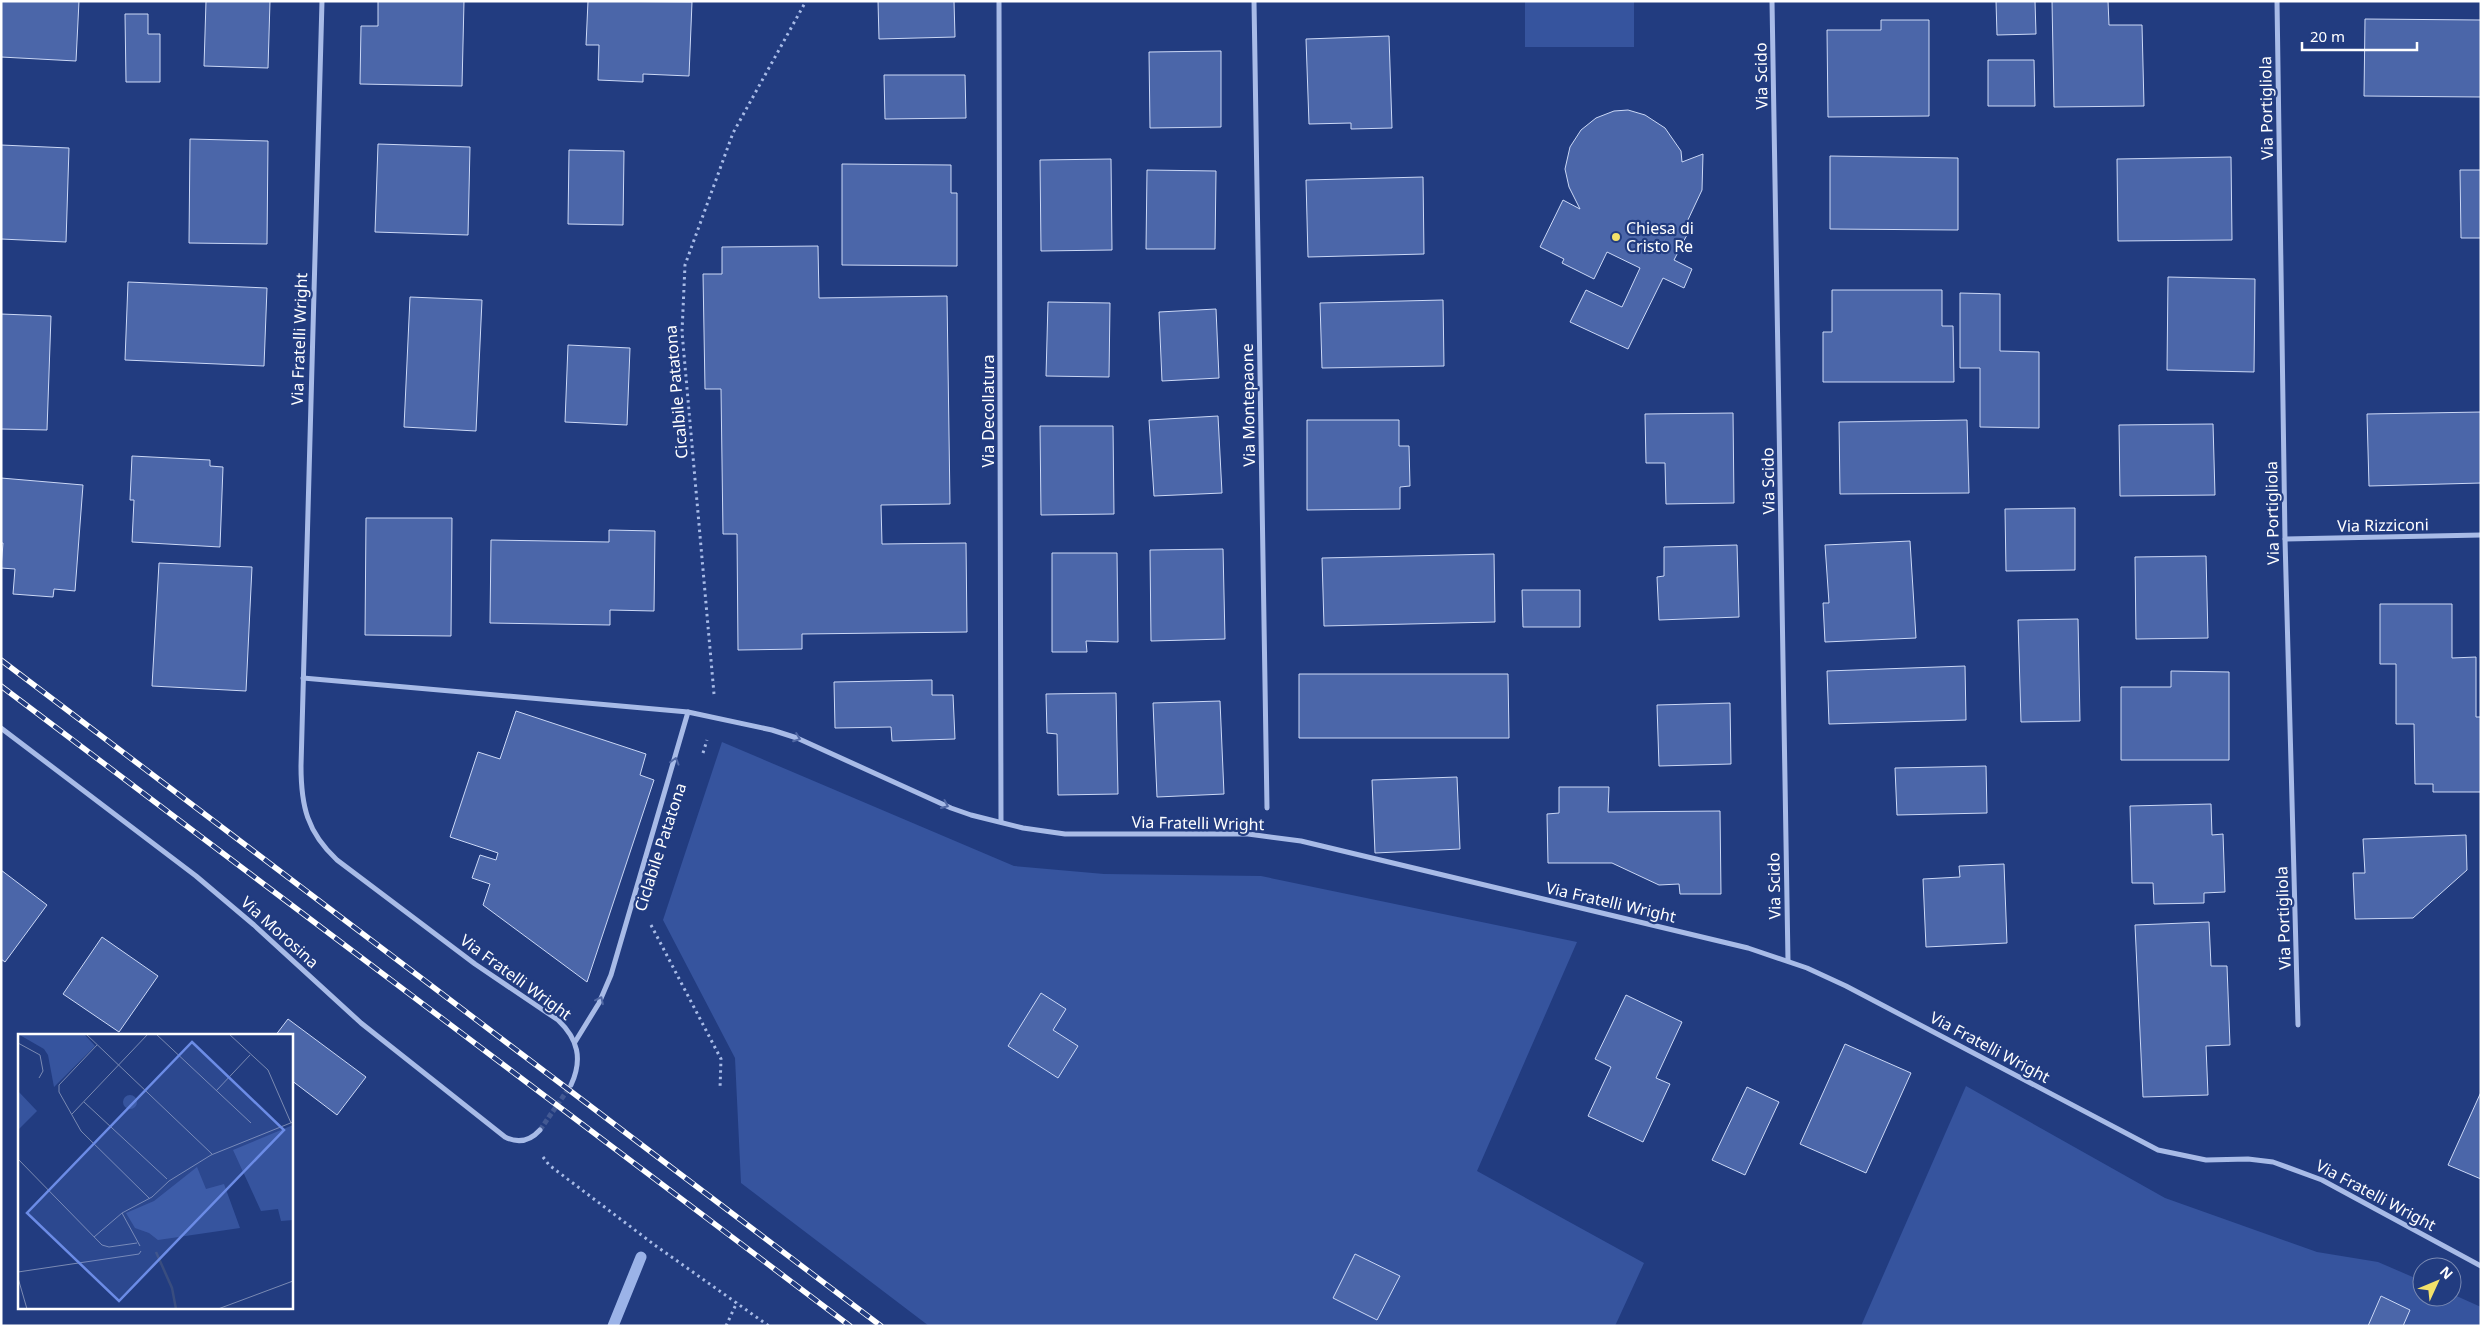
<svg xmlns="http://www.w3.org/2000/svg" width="2482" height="1327" font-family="'Noto Sans',sans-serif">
<rect width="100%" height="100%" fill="#223c80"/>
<!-- green -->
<g fill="#36549e">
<rect x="1525" y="1" width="109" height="46"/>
<path d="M722 742 1014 866 1104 874 1261 876 1577 942 1477 1171 1644 1263 1615 1326H929L741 1183 735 1058 663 920Z"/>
<path d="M1966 1086 2165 1198 2317 1252 2378 1262 2422 1281V1297H2452V1294L2481 1307V1326H1861Z"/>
</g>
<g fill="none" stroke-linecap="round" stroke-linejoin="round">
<!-- stream -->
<path stroke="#9bb3e8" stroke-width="11" d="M613 1326 641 1257"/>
</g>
<!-- building -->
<g fill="#4b66a9" stroke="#cbd8f6">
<path d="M1 1H79L76 61 1 57Z"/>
<path d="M206 1H270L268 68 204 66Z"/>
<path d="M378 1H464L462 86 360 84 361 26H378Z"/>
<path d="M588 1 692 2 689 76 643 74V82L598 80 599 45H586Z"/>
<path d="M878 1H954L955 37 879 39Z"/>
<path d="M1996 1H2035L2036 34 1997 35Z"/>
<path d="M2052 1H2108L2109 25H2142L2144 106 2054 107Z"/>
<path d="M125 14H148V34H160V82H126Z"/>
<path d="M2365 19 2481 20V97L2364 96Z"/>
<path d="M1881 20H1929V116L1828 117 1827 30H1881Z"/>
<path d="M1389 36 1392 128 1351 129V123L1309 124 1306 39Z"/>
<path d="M1221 51V127L1150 128 1149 52Z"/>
<path d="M1988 60H2034L2035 106H1988Z"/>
<path d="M884 75H965L966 118 885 119Z"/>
<path d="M1628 110 1645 115 1665 128 1681 151 1682 162 1703 154 1702 190 1686 224 1691 227 1674 260 1692 269 1684 288 1663 278 1628 349 1570 322 1586 290 1622 307 1640 268 1607 252 1594 279 1562 263 1564 259 1540 247 1563 200 1580 209 1569 187 1565 169 1570 147 1581 130 1596 118 1614 111Z"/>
<path d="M190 139 268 141 267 244 189 243Z"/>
<path d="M378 144 470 147 468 235 375 232Z"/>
<path d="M1 145 69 148 66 242 1 239Z"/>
<path d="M569 150 624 151 623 225 568 224Z"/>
<path d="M1830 156 1958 158V230L1830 229Z"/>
<path d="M2231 157 2232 240 2118 241 2117 159Z"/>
<path d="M1111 159 1112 250 1041 251 1040 160Z"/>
<path d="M842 164 951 165V193H957V266L842 265Z"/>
<path d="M1147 170 1216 171 1215 249H1146Z"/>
<path d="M2460 170H2481V238H2461Z"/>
<path d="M1423 177 1424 254 1308 257 1306 180Z"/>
<path d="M818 246 819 298 947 296 950 504 881 505 882 544 966 543 967 632 802 634V649L738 650 737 534H723L721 389H705L703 274H722V247Z"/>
<path d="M2168 277 2255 279 2254 372 2167 370Z"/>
<path d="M128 282 267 288 264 366 125 360Z"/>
<path d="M1832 290H1942V326H1953L1954 382H1823V332H1832Z"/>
<path d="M1960 293 2000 294V351L2039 352V428L1980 427V368H1960Z"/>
<path d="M410 297 482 300 476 431 404 427Z"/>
<path d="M1443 300 1444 366 1322 368 1320 303Z"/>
<path d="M1048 302 1110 303 1109 377 1046 376Z"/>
<path d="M1216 309 1219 378 1162 381 1159 312Z"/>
<path d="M1 314 51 316 47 430 1 429Z"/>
<path d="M568 345 630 348 627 425 565 422Z"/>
<path d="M2481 412V483L2369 486 2367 414Z"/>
<path d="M1733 413 1734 503 1666 504 1665 463H1646L1645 414Z"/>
<path d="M1218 416 1222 493 1154 496 1149 420Z"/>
<path d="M1307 420H1399V446H1409L1410 486 1400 487V509L1307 510Z"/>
<path d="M1967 420 1969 493 1840 494 1839 422Z"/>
<path d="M2213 424 2215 495 2120 496 2119 425Z"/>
<path d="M1040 426H1113L1114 514 1041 515Z"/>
<path d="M132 456 210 460V466L223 467 220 547 132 542 134 500H130Z"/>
<path d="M1 478 83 485 75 591 54 589 53 597 13 594 15 569 1 568 3 543H1Z"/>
<path d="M2075 508V570L2006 571 2005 509Z"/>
<path d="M366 518H452L451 636 365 635Z"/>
<path d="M609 530 655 531 654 611 610 610V625L490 623 491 540 609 542Z"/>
<path d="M1910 541 1916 638 1825 642 1823 603H1829L1825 545Z"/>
<path d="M1737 545 1739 617 1659 620 1657 577 1664 576V547Z"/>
<path d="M1223 549 1225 639 1151 641 1150 550Z"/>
<path d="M1052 553H1117L1118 642 1086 641 1087 652H1052Z"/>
<path d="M1494 554 1495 622 1324 626 1322 558Z"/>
<path d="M2206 556 2208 638 2136 639 2135 557Z"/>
<path d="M159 563 252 567 246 691 152 686Z"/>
<path d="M1522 590H1580V627H1523Z"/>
<path d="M2380 604H2452V658L2476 657V717H2481V792H2433V784H2415L2414 724H2396V664H2380Z"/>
<path d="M2078 619 2080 721 2021 722 2018 620Z"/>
<path d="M1965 666 1966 720 1829 724 1827 671Z"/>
<path d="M2171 671 2229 672V760H2121V687H2171Z"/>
<path d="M1299 674H1508L1509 738H1299Z"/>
<path d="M932 680V695H953L955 739 892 741 891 727 835 728 834 682Z"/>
<path d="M1116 693 1118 794 1058 795 1057 734 1047 733 1046 694Z"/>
<path d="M1220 701 1224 794 1157 797 1153 703Z"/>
<path d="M1730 703 1731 764 1659 766 1657 705Z"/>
<path d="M516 711 646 754 640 775 654 780 587 982 483 905 490 884 472 878 480 855 496 860 498 853 450 837 478 752 500 759Z"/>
<path d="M1986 766 1987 813 1897 815 1895 768Z"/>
<path d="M1457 777 1460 849 1375 853 1372 780Z"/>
<path d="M1559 787H1609L1608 812 1720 811 1721 894H1680L1679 884 1659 885 1612 863H1548L1547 814 1559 813Z"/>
<path d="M2211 804 2212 835 2223 834 2225 892 2204 893V903L2154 904 2153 883H2132L2130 806Z"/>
<path d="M2466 835 2467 870 2413 918 2355 919 2353 873H2365L2363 839Z"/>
<path d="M2004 864 2007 943 1926 947 1923 879 1960 877 1959 866Z"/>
<path d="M1 870 47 905 5 962 1 959Z"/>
<path d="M2209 922 2211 966H2227L2230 1045 2206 1046 2208 1095 2143 1097 2135 925Z"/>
<path d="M102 937 158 976 119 1032 63 994Z"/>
<path d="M1041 993 1066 1009 1053 1030 1078 1046 1058 1078 1008 1046Z"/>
<path d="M1626 995 1682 1022 1656 1078 1670 1084 1643 1142 1588 1116 1611 1067 1595 1059Z"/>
<path d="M288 1019 366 1077 337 1115 291 1080V1036H275Z"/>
<path d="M1845 1044 1911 1073 1866 1173 1800 1144Z"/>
<path d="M1747 1087 1779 1102 1745 1175 1712 1160Z"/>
<path d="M2481 1092V1179L2448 1165Z"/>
<path d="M1355 1254 1400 1276 1377 1320 1333 1298Z"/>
<path d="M2381 1296 2410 1310 2403 1326H2368Z"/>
</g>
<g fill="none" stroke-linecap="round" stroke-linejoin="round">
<!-- minor-tunnel -->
<path stroke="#435993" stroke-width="5" stroke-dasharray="5 2.5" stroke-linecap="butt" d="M540 1130 571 1085"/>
<!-- path -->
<g stroke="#a8bbe7" stroke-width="3" stroke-dasharray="2.5 4" stroke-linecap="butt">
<path d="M714 694 682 332 685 265 733 133 806 1"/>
<path d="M703 753 707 740"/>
<path d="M651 925 721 1059 720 1089"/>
<path d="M543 1157 549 1165 656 1246 769 1326"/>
<path d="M726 1326 737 1302"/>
</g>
<!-- minor -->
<g stroke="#a8bbe7" stroke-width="5">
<path d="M322 1 301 766C301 806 307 832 337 860L475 964 558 1020C578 1039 583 1059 571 1085"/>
<path d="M999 1 1001 822"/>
<path d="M1254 1 1267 808"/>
<path d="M1772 1 1788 961"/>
<path d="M2277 1 2285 539 2298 1025"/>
<path d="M2285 539 2481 535"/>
<path d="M303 678 688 712"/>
<path d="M1 728 196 876 254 925 361 1023 505 1137C519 1144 530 1141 540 1130"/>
<path d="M575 1042 599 1003 611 975 688 712 772 730 797 738 951 808 971 815 1023 828 1065 834H1248L1301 841 1748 948 1807 968 1846 986 2158 1150 2206 1160 2248 1159 2273 1162 2322 1180 2481 1266"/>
</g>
<defs>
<g id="rail">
<path d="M1 660 881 1326"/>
<path d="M1 686 850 1326"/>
</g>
</defs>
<!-- rail casing -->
<use href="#rail" stroke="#fff" stroke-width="5.5"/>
<!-- rail -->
<use href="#rail" stroke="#223c80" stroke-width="4" stroke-dasharray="11" stroke-linecap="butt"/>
</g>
<!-- one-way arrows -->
<defs><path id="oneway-chevron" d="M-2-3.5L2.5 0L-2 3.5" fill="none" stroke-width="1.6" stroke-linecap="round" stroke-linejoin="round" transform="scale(1.25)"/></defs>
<g stroke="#5168a4">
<use href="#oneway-chevron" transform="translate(797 738) rotate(21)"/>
<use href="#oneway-chevron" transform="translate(675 761) rotate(-74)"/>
<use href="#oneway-chevron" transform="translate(945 805) rotate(24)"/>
<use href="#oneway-chevron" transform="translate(600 1000) rotate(-64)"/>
</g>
<!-- markers -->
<circle fill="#f3e16a" stroke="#223c80" stroke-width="2" cx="1616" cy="237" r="5"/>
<g text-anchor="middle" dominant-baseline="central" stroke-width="4.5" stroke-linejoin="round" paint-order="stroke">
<!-- street labels -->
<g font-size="16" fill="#fff" stroke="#223c80">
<text transform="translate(1761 76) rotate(-91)">Via Scido</text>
<text transform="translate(2266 108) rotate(-91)">Via Portigliola</text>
<text transform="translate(299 339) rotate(-88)">Via Fratelli Wright</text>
<text transform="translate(676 392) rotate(-95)">Cicalbile Patatona</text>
<text transform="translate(1248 405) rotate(-91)">Via Montepaone</text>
<text transform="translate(988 411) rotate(-90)">Via Decollatura</text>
<text transform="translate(1768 481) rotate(-91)">Via Scido</text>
<text transform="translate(2272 513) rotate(-91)">Via Portigliola</text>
<text transform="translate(2383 525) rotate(-1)">Via Rizziconi</text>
<text transform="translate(1198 823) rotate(1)">Via Fratelli Wright</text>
<text transform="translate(660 847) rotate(-72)">Ciclabile Patatona</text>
<text transform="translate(1774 886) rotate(-91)">Via Scido</text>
<text transform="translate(1611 902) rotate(13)">Via Fratelli Wright</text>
<text transform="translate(2283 918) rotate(-92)">Via Portigliola</text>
<text transform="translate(280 932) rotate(42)">Via Morosina</text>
<text transform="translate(516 977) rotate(36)">Via Fratelli Wright</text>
<text transform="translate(1990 1047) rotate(28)">Via Fratelli Wright</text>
<text transform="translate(2376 1195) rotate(28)">Via Fratelli Wright</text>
</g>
<!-- poi labels -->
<g font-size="16" fill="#fff" stroke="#223c80" text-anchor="start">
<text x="1626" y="228">Chiesa di<tspan x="1626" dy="18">Cristo Re</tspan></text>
</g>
</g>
<!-- overview -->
<g transform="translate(18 1034)">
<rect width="275" height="275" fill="#223c80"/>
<path d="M0 0H66L77 12 36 53 30 21 26 15ZM0 57 19 77 0 96ZM105 68a7 7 0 1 1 14 0a7 7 0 1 1-14 0ZM275 91V186L263 187 260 175 243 177 215 116ZM179 133 188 155 206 150 222 194 140 206 131 199 117 194 108 179 136 167Z" fill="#36549e"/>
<path fill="none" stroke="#394d7f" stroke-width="2.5" d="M138 218 154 254 158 275"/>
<path fill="none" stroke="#7a8ab3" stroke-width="1" d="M68 0 194 120M138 0 233 89M211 0 250 36 273 89M0 9 22 21 25 37 21 44M79 11 41 51V58L63 97 132 165M198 57 232 21M66 68 149 145M54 80 130 0M0 125 84 211 91 213 119 209M76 203 104 179M122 212 104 179 134 163 151 147 193 121 275 88M0 238 121 220 123 217M0 244 9 275M200 275 275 247"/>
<path fill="#6c8ce6" fill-opacity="0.15" stroke="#6c8ce6" stroke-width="2.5" d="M174 8 266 96 101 267 9 179Z"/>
<rect width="275" height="275" fill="none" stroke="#fff" stroke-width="2.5"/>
</g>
<!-- border -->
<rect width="2482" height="1327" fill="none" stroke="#ffffff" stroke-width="5"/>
<!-- north arrow -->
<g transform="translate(2437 1282) rotate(46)"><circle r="24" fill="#223c80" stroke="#7a8ab3"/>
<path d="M0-4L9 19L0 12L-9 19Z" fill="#f3e16a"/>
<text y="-8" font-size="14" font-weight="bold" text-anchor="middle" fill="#ffffff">N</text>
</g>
<!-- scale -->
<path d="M2302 42v8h115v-8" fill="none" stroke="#ffffff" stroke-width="2.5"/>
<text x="2310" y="42" font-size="15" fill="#ffffff" stroke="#223c80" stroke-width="4" paint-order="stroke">20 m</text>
</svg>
